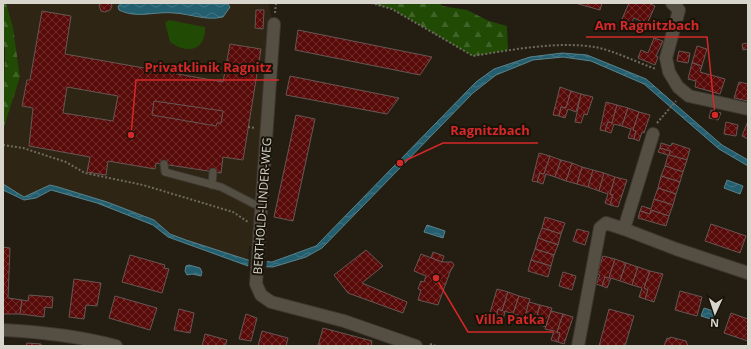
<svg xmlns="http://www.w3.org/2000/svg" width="751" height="349" font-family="'Open Sans',sans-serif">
<defs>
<pattern id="forest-firs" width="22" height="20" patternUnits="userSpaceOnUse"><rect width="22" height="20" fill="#214a05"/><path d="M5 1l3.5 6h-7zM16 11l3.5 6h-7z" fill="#406328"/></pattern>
<pattern id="water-waves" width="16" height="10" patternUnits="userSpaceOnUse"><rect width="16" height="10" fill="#245f6f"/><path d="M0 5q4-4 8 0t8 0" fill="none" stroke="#437582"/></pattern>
<pattern id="building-cross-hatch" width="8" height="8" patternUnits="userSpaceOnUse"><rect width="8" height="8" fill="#580b09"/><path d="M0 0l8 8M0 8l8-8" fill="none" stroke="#6f2e2c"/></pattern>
</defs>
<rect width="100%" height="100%" fill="#231d12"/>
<!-- built -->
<path fill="#2e2514" d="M6 3H268L274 24 269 28 258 155 253 246H249L248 263 170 236 155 223 98 200 51 188 24 199 3 187V130L20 76 13 27Z"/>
<!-- forest -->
<g fill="url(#forest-firs)">
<path d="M3 3H6L13 27 20 77 3 130 5 50 3 40Z"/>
<path d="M371 3H440L442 6 467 10 489 21 507 26 508 50 473 56 392 9Z"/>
</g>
<!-- green -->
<path fill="#214a05" d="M169 20 205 27C206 52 186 54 170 42L165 23Z"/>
<!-- water -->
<g fill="url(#water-waves)" stroke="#5a828b">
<path d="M122 3 228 4 230 7 223 17C205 21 192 14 174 13 155 11 137 19 119 10L118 6Z"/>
<path d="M562 53 587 55 646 79 722 145 748 160V166L719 149 644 84 591 61 563 57 533 60 496 75 473 93 322 248 306 257 273 267 248 266 168 237 153 225 97 203 51 190 36 198 24 200 3 190V184L24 197 50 185 58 187 107 202 154 220 170 234 186 240 248 260 272 262 316 246 476 82 494 69 530 57Z"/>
<path d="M727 180 743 186 740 194 724 188Z"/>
<path d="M427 225 445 231 443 238 424 232Z"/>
<path d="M189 265 200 268 202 272 201 276 192 274 187 275 185 271 186 266Z"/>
<path d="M704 308 716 312 714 320 701 316Z"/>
</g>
<!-- pier -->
<path fill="#231d12" d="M249 258 267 259 266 270 248 268Z"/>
<!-- building -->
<g fill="url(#building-cross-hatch)" stroke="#665754" fill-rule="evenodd">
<path d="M100 3H111L112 6 110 10 105 12 101 11 99 5Z"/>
<path d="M575 3H602L600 10Z"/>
<path d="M629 3H648L655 6 647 24 634 18 631 24 622 19Z"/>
<path d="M256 10H264L263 29 255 28Z"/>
<path d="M42 11 71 16 65 54 223 82 230 44 261 49 243 160 223 157 221 173 156 163 155 169 108 161 106 175 87 172 90 157 29 146 33 108 22 106 27 80H30ZM67 87 118 96 113 121 63 113Z"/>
<path d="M298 30 432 57 420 75 295 50Z"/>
<path d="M654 38 663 41 656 56 658 57 655 65 638 58 641 50 648 53Z"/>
<path d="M748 43V49L743 50 742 44Z"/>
<path d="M697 46 707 49 702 66 692 63Z"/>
<path d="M679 51 690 53 688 63 677 61Z"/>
<path d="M692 63 702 66 700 72 725 79 720 94 695 87 696 81 688 79Z"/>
<path d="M290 76 399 98 387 114 286 95Z"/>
<path d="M739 82 748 84V101L734 98Z"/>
<path d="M560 87 571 91 566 108 561 107 559 116 553 115Z"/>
<path d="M571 91 581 94 576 112 568 109 565 118 559 116 561 107 566 108Z"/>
<path d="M581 94 593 97 587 115 584 114 581 123 575 122Z"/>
<path d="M154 101 223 111 221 123H217L216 126 152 115Z"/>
<path d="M606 102 617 105 612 123 608 122 605 131 600 130Z"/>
<path d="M617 105 628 108 622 126 614 124 611 133 605 131 608 122 612 123Z"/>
<path d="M628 108 639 112 633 130 636 131 634 139 628 138 631 129 622 126Z"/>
<path d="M711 110 721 113 718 120 709 118Z"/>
<path d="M639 112 650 115 644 133 642 132 639 141 634 139 636 131 633 130Z"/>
<path d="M296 115 315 119 293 221 274 217Z"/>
<path d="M748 121V139L742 136Z"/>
<path d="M726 122 738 125 736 136 724 134Z"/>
<path d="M661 143 671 146 672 143 690 149 687 160 669 155 670 151 660 148Z"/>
<path d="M660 148 670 151 669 155 687 160 683 172 665 166 668 155 658 152Z"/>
<path d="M539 153 550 156 544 174 540 173 537 182 532 181Z"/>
<path d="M550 156 561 160 555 177 546 174 543 184 537 182 540 173 544 174Z"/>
<path d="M561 160 572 163 566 181 555 177Z"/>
<path d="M572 163 582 167 577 184 566 181Z"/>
<path d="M665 166 683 172 680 182 661 176Z"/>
<path d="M582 167 593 170 588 187 577 184Z"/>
<path d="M593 170 604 173 599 191 588 187Z"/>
<path d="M604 173 615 177 610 194 613 195 610 205 605 203 608 194 599 191Z"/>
<path d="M661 176 680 182 676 194 658 188Z"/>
<path d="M615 177 627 180 618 207 610 205 613 195 610 194Z"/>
<path d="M658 188 676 194 673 205 654 199Z"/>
<path d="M654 199 673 205 669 216 651 210 650 214 640 211 642 206 651 209Z"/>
<path d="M651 210 669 216 666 226 638 218 640 211 650 214Z"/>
<path d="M545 217 565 223 561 234 542 228Z"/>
<path d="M711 224 746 236 740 253 705 241Z"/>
<path d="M542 228 561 234 558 245 538 238Z"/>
<path d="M577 229 589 232 585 245 573 241Z"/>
<path d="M538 238 558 245 554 255 535 249Z"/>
<path d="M3 247 10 248 8 298 22 300 20 314H3Z"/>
<path d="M535 249 554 255 551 266 531 260Z"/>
<path d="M366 250 383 266 362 283 407 302 403 313 348 293 334 275Z"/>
<path d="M433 252 444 256 442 262 431 258Z"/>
<path d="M421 254 442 262H452L454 265 450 272 438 305 418 300 421 290 418 289 421 281 424 282 426 276 414 271Z"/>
<path d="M130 255 165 265 164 268 169 269 162 293 122 282Z"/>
<path d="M603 256 615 259 609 278 605 277 602 286 596 284 600 275 597 274Z"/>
<path d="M615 259 626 263 620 281 611 278 607 288 602 286 605 277 609 278Z"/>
<path d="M531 260 551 266 548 277 528 271Z"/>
<path d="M626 263 638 267 632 285 620 281Z"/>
<path d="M638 267 650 271 644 288 648 290 645 299 639 297 642 288 632 285Z"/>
<path d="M650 271 663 274 654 302 645 299 648 290 644 288Z"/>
<path d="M563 272 576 276 572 290 559 286Z"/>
<path d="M74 279 101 283 97 306 86 305 84 319 69 317Z"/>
<path d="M497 289 508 292 502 311 498 309 496 318 489 316Z"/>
<path d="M680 291 702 297 697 316 675 310Z"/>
<path d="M508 292 519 296 513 314 505 311 503 320 496 318 498 309 502 311Z"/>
<path d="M29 295 53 297 52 308 45 307 44 317 20 314 22 300 28 301Z"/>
<path d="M115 296 157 308 150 330 109 318Z"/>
<path d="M519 296 530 299 525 317 513 314Z"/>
<path d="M529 302 540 305 535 323 524 320Z"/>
<path d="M540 305 552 308 546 327 535 323Z"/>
<path d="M179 309 194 313 190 333 174 330Z"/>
<path d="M609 309 634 316 625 346H599Z"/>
<path d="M551 311 563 314 557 332 560 333 558 342 551 340 554 331 545 329Z"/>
<path d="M731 313 748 319V341L724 333Z"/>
<path d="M246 314 257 318 251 341 239 339Z"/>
<path d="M563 314 573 317 564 344 558 342 560 333 557 332Z"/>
<path d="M323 328 372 341 371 346H318Z"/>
<path d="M262 331 288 338 286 346H258Z"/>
<path d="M205 334 227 340 225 346H202Z"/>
<path d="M670 337 686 341 688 346H664L667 338 670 339Z"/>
<path d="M27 343 41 344V346H26Z"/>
</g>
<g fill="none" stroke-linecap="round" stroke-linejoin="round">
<defs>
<g id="lane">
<path d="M164 164 165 172 221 187 254 204 262 205"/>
<path d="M212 185 213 172"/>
</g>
<g id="street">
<path d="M672 3 679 10 666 58 669 72 678 87 689 96 748 109"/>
<path d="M274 24 256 284 261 295 271 302 344 321 416 346"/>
<path d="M624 229 676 249 748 273"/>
<path d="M578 346 600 228 606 223 624 229 653 134"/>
</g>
<path id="secondary" d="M3 330C41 332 79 336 116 346"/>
</defs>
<!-- lane casing -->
<use href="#lane" stroke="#3d3832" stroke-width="9"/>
<!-- street casing -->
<use href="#street" stroke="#3d3832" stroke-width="14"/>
<!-- secondary casing -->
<use href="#secondary" stroke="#3d3832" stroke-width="14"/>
<!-- path -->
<g stroke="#706b61" stroke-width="2" stroke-dasharray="2 2" stroke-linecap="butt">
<path d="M371 3 392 9 473 56C510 50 558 41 595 47 615 51 636 62 656 69"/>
<path d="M275 13 276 3"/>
<path d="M657 123 676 101"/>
<path d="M248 127 255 128"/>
<path d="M3 145 23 148 66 162 85 173 143 185 233 212 248 222"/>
<path d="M430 344 436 346"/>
</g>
<!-- lane -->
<use href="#lane" stroke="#554e42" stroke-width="7"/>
<!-- street -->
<use href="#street" stroke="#554e42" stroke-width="12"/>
<!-- secondary -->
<use href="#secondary" stroke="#554e42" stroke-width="12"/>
</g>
<g text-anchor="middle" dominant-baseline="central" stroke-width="4" stroke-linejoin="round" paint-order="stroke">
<!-- street labels -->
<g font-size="12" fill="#d8d5cd" stroke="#191409">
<text transform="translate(262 206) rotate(-86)">BERTHOLD-LINDER-WEG</text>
</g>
</g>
<!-- callouts -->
<path fill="none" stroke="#d62828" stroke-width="1.5" d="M715 115L707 37H586M131 135L136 80H279M400 163L443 143H538M436 278L468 332H553"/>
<g fill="#d62828" stroke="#191409" stroke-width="1.5">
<circle cx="715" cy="115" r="4"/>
<circle cx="131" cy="135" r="4"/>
<circle cx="400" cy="163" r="4"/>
<circle cx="436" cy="278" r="4"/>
</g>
<g font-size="13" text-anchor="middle" font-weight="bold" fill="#d62828" stroke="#191409" stroke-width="4" stroke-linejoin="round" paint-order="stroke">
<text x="647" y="30">Am Ragnitzbach</text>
<text x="208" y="72">Privatklinik Ragnitz</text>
<text x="490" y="135">Ragnitzbach</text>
<text x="510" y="324">Villa Patka</text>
</g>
<!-- border -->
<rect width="751" height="349" fill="none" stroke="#d8d5cd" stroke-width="8"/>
<!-- north arrow -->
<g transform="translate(715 313) rotate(183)" stroke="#191409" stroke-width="3" paint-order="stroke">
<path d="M0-3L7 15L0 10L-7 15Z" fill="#d8d5cd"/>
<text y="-6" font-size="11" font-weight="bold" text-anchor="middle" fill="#d8d5cd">N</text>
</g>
</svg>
